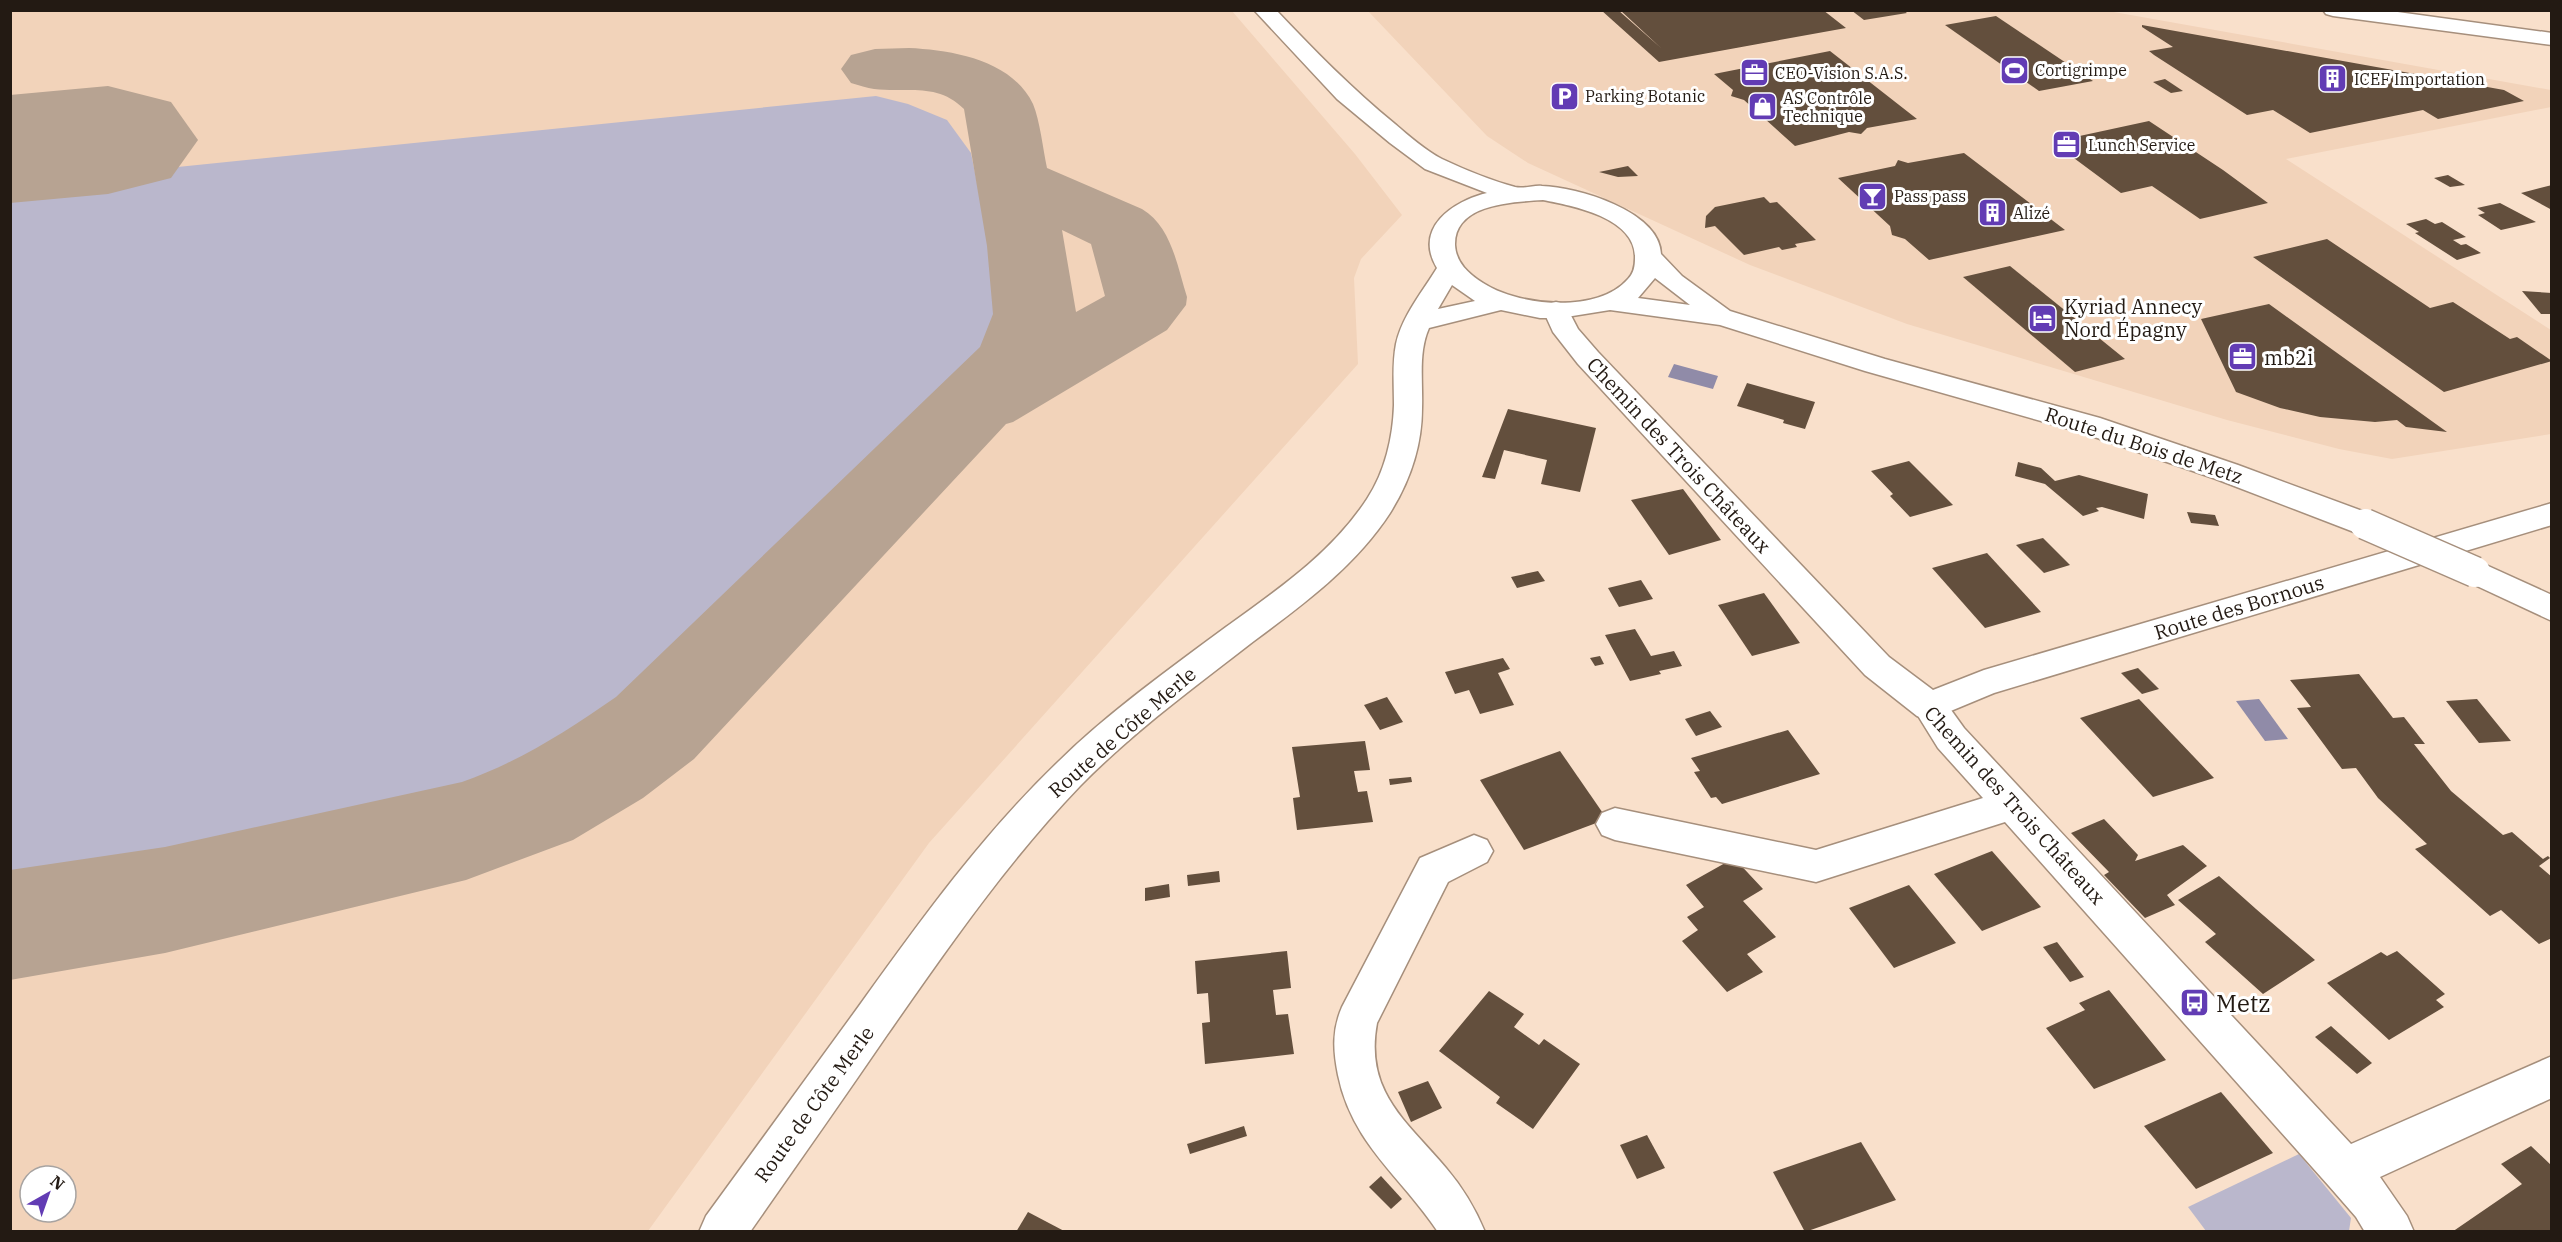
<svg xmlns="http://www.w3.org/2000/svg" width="2562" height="1242" font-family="'IBM Plex Serif',serif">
<rect width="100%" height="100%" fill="#f9e0cb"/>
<!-- built -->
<g fill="#f2d3ba" fill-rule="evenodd">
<path d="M10 11H1232L1355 154 1402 215 1361 259 1354 278 1358 364 929 843 648 1231H11ZM30 1176H66V1212H30Z"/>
<path d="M1368 11H2108L2551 90V107L2286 159 2551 330V434L2392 459 2339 449 2227 420 1907 324 1750 265 1528 163 1487 136Z"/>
</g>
<!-- green -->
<g fill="#bab7cc">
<path d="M876 96 908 104 947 120 971 153 998 287 996 311 989 334 981 350 953 388 619 710 547 757 505 778 422 806 108 870 11 887V184Z"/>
<path d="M2299 1154 2351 1218 2349 1231H2206L2188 1207Z"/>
</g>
<!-- water -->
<g fill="#908ba8">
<path d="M1674 364 1718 376 1713 389 1668 377Z"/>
<path d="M2259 699 2288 739 2265 741 2236 701Z"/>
</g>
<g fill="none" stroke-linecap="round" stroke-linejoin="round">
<!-- taxiway -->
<path fill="#b7a392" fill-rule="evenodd" d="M909 48C952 50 1012 60 1033 104 1040 121 1043 149 1047 168L1142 209C1172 227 1177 266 1187 297L1186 305 1167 330 1013 422 1006 424 694 759 643 798 573 840 466 880 165 953 10 980V870L165 847 462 782C519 762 567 731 616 697L980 347 993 314 987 246 964 109C937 82 907 93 874 89 867 88 859 85 851 83L841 69 851 55 875 49ZM1062 230 1091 244 1105 296 1076 312Z"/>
<!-- runway -->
<path fill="#b7a392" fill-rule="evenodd" d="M108 86 171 102 198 140 171 178 108 194 10 203V95Z"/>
</g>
<!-- building -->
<g fill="#634f3d">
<path d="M1601 10H1618L1661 48 1620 10H1823L1846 28 1659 62Z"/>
<path d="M1851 10H1903L1907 13 1864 20Z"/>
<path d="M1996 16 2093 81 2039 91 1945 25Z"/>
<path d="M2142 25 2504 90 2524 101 2438 119 2423 110 2310 133 2273 110 2247 115 2154 55 2149 51 2173 47 2142 27Z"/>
<path d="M1830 51 1917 119 1867 128 1861 134 1849 132 1795 146 1744 100 1731 96 1733 90 1714 74Z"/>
<path d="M2165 79 2183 91 2171 93 2153 82Z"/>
<path d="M2149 121 2223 170 2268 203 2200 219 2152 186 2121 193 2059 147 2061 140Z"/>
<path d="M1964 153 2065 230 1929 260 1905 239 1892 235 1890 226 1838 178 1895 166 1898 160 1908 163Z"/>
<path d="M1628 166 1638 176 1618 177 1599 172Z"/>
<path d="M2448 175 2465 185 2450 187 2434 178Z"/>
<path d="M2552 185V210L2521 193Z"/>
<path d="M1764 197 1770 203 1777 202 1816 240 1795 244 1797 247 1782 250 1779 247 1744 255 1715 226 1705 228 1706 216 1715 207Z"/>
<path d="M2500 203 2536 222 2501 230 2478 215 2485 213 2477 208Z"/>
<path d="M2426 219 2435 224 2442 222 2466 237 2453 240 2461 245 2466 244 2481 253 2457 260 2415 233 2419 232 2406 224Z"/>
<path d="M2327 239 2430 308 2453 302 2510 339 2517 337 2552 361 2444 392 2253 257Z"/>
<path d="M2010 266 2125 359 2075 372 1963 277Z"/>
<path d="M2522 291 2552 293V314H2541Z"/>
<path d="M2269 304 2447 432 2406 427 2397 420 2375 422 2320 417 2280 408 2236 392 2201 319Z"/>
<path d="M1747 383 1815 402 1805 429 1783 423 1784 420 1737 406Z"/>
<path d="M1508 409 1596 428 1580 492 1541 484 1547 460 1504 450 1495 479 1482 477Z"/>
<path d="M1909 461 1953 505 1910 517 1890 496 1893 494 1871 471Z"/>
<path d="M2018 462 2041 468 2055 481 2079 475 2148 494 2144 519 2102 507 2096 508 2099 511 2083 516 2045 484 2015 476Z"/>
<path d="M1683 489 1721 540 1669 555 1631 500Z"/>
<path d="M2187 512 2215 515 2219 526 2191 523Z"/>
<path d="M2043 538 2070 565 2044 573 2016 545Z"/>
<path d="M1987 553 2041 612 1985 628 1932 568Z"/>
<path d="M1538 571 1545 581 1517 588 1511 577Z"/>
<path d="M1641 580 1653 599 1619 607 1608 588Z"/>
<path d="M1764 593 1800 643 1752 656 1718 605Z"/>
<path d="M1635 629 1651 656 1674 651 1682 666 1659 671 1661 674 1630 681 1605 635Z"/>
<path d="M1600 656 1604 664 1595 666 1590 658Z"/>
<path d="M1503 658 1510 669 1498 673 1514 705 1480 714 1469 690 1455 694 1445 672Z"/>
<path d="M2138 668 2159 689 2142 694 2121 673Z"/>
<path d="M2359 674 2393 718 2404 717 2425 744H2414L2451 791 2503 835 2512 832 2543 859 2548 856 2550 858 2539 866 2552 877V938L2539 944 2501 910 2490 916 2415 849 2427 844 2378 798 2356 768 2342 769 2297 708 2311 707 2290 680Z"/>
<path d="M1387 697 1403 722 1380 730 1364 705Z"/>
<path d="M2139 699 2214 778 2153 797 2080 718Z"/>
<path d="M2477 699 2511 741 2479 743 2446 701Z"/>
<path d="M1710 711 1722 727 1696 736 1685 719Z"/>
<path d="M1788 730 1820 774 1722 804 1716 797 1711 798 1694 772 1700 771 1691 758Z"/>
<path d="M1365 741 1370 770 1354 771 1358 792 1367 791 1373 822 1297 830 1293 798 1300 797 1292 747Z"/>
<path d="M1560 751 1607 819 1524 850 1480 780Z"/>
<path d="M1411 777 1412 782 1390 785 1389 779Z"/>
<path d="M2104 819 2138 855 2135 861 2183 845 2207 866 2167 895 2175 905 2145 918 2104 875 2109 872 2071 833Z"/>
<path d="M1992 851 2041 907 1982 931 1934 874Z"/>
<path d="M1734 858 1763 889 1743 901 1776 937 1747 954 1763 972 1727 992 1682 941 1698 930 1687 917 1704 907 1686 885Z"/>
<path d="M1219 871 1220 882 1188 886 1187 875Z"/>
<path d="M2219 876 2256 909 2315 960 2263 994 2205 942 2216 934 2178 900Z"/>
<path d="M1169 884 1170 897 1145 901V888Z"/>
<path d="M1909 885 1956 943 1894 968 1849 908Z"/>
<path d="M2057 942 2084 977 2070 982 2043 947Z"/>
<path d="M1287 951 1291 988 1273 990 1276 1015 1288 1014 1294 1054 1205 1064 1202 1023 1210 1022 1208 993 1197 994 1195 961Z"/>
<path d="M2397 951 2445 994 2436 1000 2444 1007 2389 1040 2327 983 2381 952 2387 956Z"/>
<path d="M2109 990 2166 1060 2094 1089 2046 1028 2085 1010 2079 1003Z"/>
<path d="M1489 991 1524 1014 1514 1027 1539 1045 1544 1039 1580 1064 1533 1129 1496 1103 1500 1097 1439 1051Z"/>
<path d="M2331 1026 2372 1063 2357 1074 2315 1037Z"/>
<path d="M1428 1081 1442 1108 1411 1122 1398 1092Z"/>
<path d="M2221 1092 2273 1153 2196 1189 2144 1126Z"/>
<path d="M1244 1126 1247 1136 1190 1154 1187 1144Z"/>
<path d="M1647 1135 1665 1168 1637 1179 1620 1145Z"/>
<path d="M1861 1142 1896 1200 1805 1232 1773 1172Z"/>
<path d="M2531 1146 2552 1166V1232H2452L2522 1184 2501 1164Z"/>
<path d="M1381 1176 1402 1199 1391 1209 1369 1187Z"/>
<path d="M1028 1212 1066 1232H1016Z"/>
</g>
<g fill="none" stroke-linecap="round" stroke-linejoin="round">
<defs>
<g id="minor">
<path d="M1929 692 1941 696 1964 728 2351 1144 2552 1056V1098L2380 1177 2407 1216 2414 1232H2365L2356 1217 2329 1186 2005 822 1816 882 1615 840 1602 835 1596 824 1602 813 1615 808 1816 850 1983 798 1938 748 1912 706 1917 696Z"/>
<path d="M1474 835 1487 840 1493 851 1487 862 1448 882 1377 1023C1364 1093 1408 1122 1446 1168 1463 1188 1475 1208 1485 1232H1438C1401 1176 1352 1144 1338 1075 1333 1050 1332 1030 1342 1007L1420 858Z"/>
</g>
<path id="tertiary" d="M1556 302 1565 304 1578 329 1598 352 1889 657 1933 690 1984 670 2552 503V525L1994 693 1929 720 1917 716 1865 675 1578 364 1553 332 1543 310 1547 304Z"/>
<g id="secondary">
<path d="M1254 10H1276C1314 50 1352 89 1395 124 1409 136 1426 151 1442 159 1463 169 1493 181 1515 187 1524 189 1534 185 1542 186 1577 187 1660 211 1661 254L1682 276 1730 311 1885 359 2100 418 2238 465 2376 516 2380 524 2376 532 2365 535 2354 532 2216 479 2080 432 1865 371 1720 325 1610 310 1560 318H1540L1501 310 1429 328C1418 353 1423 381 1422 408 1422 446 1410 481 1390 513 1355 567 1301 606 1250 644 1192 689 1132 733 1080 786 1007 862 947 949 887 1035 842 1101 796 1166 750 1232H699L706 1216C757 1146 808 1076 859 1006 920 921 982 835 1058 762 1109 712 1168 670 1226 627 1277 590 1332 553 1367 499 1385 472 1393 437 1394 405 1394 385 1392 364 1396 344 1402 316 1423 291 1437 268 1413 228 1453 201 1487 193L1425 169 1390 143 1337 99ZM1543 200C1574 206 1636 218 1635 258 1635 266 1634 273 1628 279 1598 314 1518 306 1483 283 1469 274 1456 263 1455 245 1454 203 1514 202 1543 200ZM1655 278 1690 305 1638 298ZM1452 285 1475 301 1438 309Z"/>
<path d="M2475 560 2552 595V621L2464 580 2459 572 2464 564Z"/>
</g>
<path id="trunk" d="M2323 10H2383L2552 33V45L2333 16 2326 14Z"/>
</defs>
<!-- minor casing -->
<use href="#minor" stroke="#a68f7c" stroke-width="3"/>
<!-- tertiary casing -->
<use href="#tertiary" stroke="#a68f7c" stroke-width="3"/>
<!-- secondary casing -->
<use href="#secondary" stroke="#a68f7c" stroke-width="3"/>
<!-- trunk casing -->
<use href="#trunk" stroke="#a68f7c" stroke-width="3"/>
<!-- minor -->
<use href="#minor" fill="#fff" fill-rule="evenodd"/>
<!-- tertiary -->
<use href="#tertiary" fill="#fff" fill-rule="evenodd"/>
<!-- secondary -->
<use href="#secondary" fill="#fff" fill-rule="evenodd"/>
<!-- trunk -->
<use href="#trunk" fill="#fff" fill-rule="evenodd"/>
<defs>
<path id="secondary-bridge" d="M2365 524 2475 572"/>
</defs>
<!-- secondary-bridge casing -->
<use href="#secondary-bridge" stroke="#a68f7c" stroke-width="33" stroke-linecap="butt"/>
<!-- secondary-bridge -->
<use href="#secondary-bridge" stroke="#fff" stroke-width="30"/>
</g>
<!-- icons -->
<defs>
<symbol id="stadium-square" viewBox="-11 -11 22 22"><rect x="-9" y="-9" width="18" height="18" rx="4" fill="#623cb4" stroke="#fff"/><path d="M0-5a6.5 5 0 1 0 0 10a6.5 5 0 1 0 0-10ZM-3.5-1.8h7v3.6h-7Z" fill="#fff"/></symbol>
<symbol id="office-square" viewBox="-11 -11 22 22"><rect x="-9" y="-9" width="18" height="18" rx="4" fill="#623cb4" stroke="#fff"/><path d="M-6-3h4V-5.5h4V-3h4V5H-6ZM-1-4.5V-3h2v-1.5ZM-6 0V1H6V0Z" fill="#fff"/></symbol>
<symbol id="building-square" viewBox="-11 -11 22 22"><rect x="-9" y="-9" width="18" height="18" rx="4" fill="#623cb4" stroke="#fff"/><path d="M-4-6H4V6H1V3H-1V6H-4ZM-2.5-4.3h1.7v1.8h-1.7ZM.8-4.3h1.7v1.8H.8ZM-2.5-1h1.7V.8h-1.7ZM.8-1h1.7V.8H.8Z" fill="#fff"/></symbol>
<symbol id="parking-square" viewBox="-11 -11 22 22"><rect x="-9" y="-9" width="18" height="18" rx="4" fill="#623cb4" stroke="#fff"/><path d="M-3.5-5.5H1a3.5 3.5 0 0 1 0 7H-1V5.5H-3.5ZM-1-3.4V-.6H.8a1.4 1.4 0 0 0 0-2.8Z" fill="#fff"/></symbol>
<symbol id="shop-square" viewBox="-11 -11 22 22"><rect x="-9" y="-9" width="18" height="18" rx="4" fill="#623cb4" stroke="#fff"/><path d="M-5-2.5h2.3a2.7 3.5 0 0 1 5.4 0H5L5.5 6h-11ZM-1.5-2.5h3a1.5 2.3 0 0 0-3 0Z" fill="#fff"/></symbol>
<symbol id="bar-square" viewBox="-11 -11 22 22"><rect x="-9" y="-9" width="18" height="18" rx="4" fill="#623cb4" stroke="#fff"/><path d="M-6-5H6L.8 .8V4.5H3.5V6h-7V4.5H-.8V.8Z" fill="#fff"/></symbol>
<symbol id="hotel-square" viewBox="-11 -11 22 22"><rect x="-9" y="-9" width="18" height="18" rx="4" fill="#623cb4" stroke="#fff"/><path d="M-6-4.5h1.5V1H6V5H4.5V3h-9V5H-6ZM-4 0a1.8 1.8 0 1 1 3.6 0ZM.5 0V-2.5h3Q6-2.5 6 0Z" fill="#fff"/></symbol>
<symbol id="bus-square" viewBox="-11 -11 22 22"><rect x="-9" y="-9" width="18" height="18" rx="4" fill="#623cb4" stroke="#fff"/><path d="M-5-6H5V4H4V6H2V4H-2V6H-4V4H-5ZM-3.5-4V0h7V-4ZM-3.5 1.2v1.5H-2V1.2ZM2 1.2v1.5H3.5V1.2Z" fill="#fff"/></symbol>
</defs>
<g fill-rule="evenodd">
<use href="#stadium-square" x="1998" y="54" width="33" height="33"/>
<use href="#office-square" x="1738" y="56" width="33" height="33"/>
<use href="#building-square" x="2316" y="62" width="33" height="33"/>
<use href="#parking-square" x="1548" y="80" width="33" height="33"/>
<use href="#shop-square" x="1746" y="90" width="33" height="33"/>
<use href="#office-square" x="2050" y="128" width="33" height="33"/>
<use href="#bar-square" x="1856" y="180" width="33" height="33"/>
<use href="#building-square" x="1976" y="196" width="33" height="33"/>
<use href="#hotel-square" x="2026" y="302" width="33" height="33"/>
<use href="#office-square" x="2226" y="340" width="33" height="33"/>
<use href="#bus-square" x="2178" y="986" width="33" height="33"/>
</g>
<g text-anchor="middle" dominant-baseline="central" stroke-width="6" stroke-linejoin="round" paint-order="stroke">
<!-- far-poi labels -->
<g font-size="16" fill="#231a13" stroke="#fff" text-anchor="start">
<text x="2035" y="70">Cortigrimpe</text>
<text x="1775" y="73">CEO-Vision S.A.S.</text>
<text x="2354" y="79">ICEF Importation</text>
<text x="1585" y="96">Parking Botanic</text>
<text x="1783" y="98">AS Contrôle<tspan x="1783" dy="18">Technique</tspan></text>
<text x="2088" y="145">Lunch Service</text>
<text x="1894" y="196">Pass pass</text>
<text x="2013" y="213">Alizé</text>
</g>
<!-- poi labels -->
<g font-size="20" fill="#231a13" stroke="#fff" text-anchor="start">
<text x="2064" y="306">Kyriad Annecy<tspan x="2064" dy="23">Nord Épagny</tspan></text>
<text x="2264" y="357">mb2i</text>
</g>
<!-- street labels -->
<g font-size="20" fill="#231a13" stroke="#fff">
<text transform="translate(2144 445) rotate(18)">Route du Bois de Metz</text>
<text transform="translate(1679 455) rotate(47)">Chemin des Trois Châteaux</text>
<text transform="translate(2239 607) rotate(-17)">Route des Bornous</text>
<text transform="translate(1122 732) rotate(-41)">Route de Côte Merle</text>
<text transform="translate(2015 805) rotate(48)">Chemin des Trois Châteaux</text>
<text transform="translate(814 1104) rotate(-54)">Route de Côte Merle</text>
</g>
<!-- near-poi labels -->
<g font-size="24" fill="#231a13" stroke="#fff" text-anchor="start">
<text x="2216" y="1003">Metz</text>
</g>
</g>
<!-- border -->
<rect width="2562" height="1242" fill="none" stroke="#231a13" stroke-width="24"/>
<!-- north arrow -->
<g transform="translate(48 1194) rotate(40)"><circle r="28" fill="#ffffff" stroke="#a7a3a1" stroke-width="1.5"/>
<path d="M0-4.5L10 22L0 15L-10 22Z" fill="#623cb4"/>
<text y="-9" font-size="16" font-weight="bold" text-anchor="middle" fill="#231a13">N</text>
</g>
</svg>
